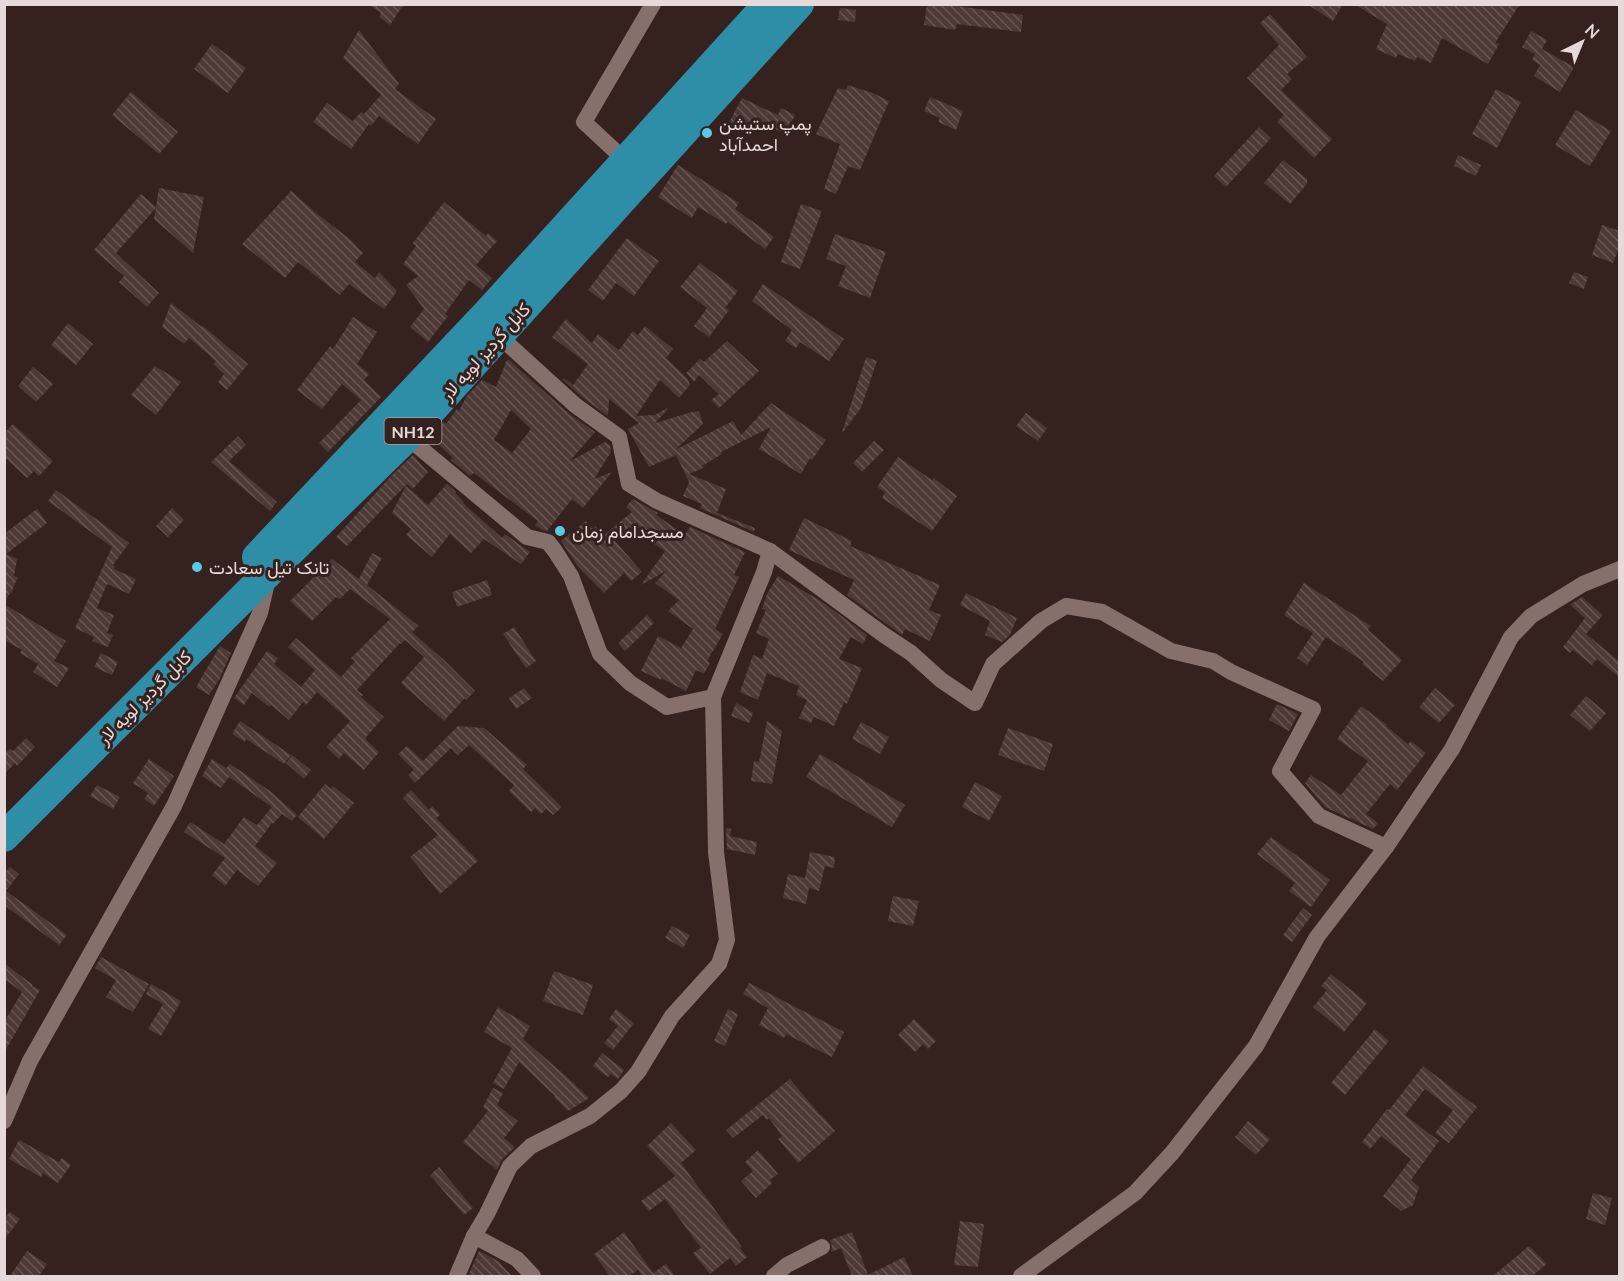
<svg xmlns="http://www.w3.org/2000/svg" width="1624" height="1281" font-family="Lato,Vazirmatn,sans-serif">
<defs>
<pattern id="building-back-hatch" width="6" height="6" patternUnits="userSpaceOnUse" patternTransform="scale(1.5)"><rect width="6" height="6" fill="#4d3936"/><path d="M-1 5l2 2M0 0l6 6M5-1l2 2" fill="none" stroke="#675552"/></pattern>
</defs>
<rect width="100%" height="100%" fill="#35221f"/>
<!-- building -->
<g fill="url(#building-back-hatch)" fill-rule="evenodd">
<path d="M368 4H404L390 25 379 17 381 13Z"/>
<path d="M927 4H941L1023 15 1021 32 957 24 955 30 924 25Z"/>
<path d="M1307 4H1343L1333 21Z"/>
<path d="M1354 4H1520L1495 43 1499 44 1488 64 1442 38 1431 63 1417 57 1415 61 1398 54 1396 58 1376 49 1387 24Z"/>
<path d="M840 8 856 10 855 22 838 20Z"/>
<path d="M1270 14 1307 57 1287 74 1292 79 1281 90 1332 139 1314 158 1277 122 1284 115 1247 78 1279 45 1260 23Z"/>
<path d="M359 30 399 84 395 89 436 119 418 144 379 116 371 126 369 124 351 149 313 122 327 103 353 121 361 112 364 114 381 95 343 58Z"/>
<path d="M1531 31 1547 40 1542 49 1574 67 1560 92 1534 76 1540 65 1532 60 1535 54 1522 47Z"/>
<path d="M212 44 246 68 228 93 194 69Z"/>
<path d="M848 85 875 94 889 101 860 170 848 166 836 194 824 189 840 144 816 134 838 88 846 90Z"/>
<path d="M1496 89 1521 102 1497 148 1472 134Z"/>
<path d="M131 92 178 132 159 154 112 115Z"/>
<path d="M930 97 963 111 956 130 938 122 940 118 924 111Z"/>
<path d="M742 98 778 115 781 108 795 115 786 134 754 120 747 133 729 123Z"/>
<path d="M1576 110 1611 131 1590 166 1555 145Z"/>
<path d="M1259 127 1271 138 1226 187 1214 176Z"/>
<path d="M1458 155 1481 165 1476 176 1454 166Z"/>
<path d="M1283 160 1307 179V184L1290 204 1264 183Z"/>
<path d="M678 165 739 203 735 209 774 237 765 249 728 222 726 224 698 207 692 218 658 197Z"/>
<path d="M159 188 204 197 193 253 154 219 156 208 116 253 159 293 147 307 119 282 124 276 94 250 141 194 156 207Z"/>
<path d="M291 191 316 213 351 240 363 253 355 262 375 278 379 272 397 291 384 309 349 284 340 295 298 262 285 278 242 244Z"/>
<path d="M444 202 486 236 488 233 497 241 476 265 492 278 482 290 469 280 445 314 448 316 428 342 410 327 424 309 406 285 418 276 403 264 416 246 413 243Z"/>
<path d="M801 204 822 211 800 269 781 262Z"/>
<path d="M1602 225 1620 231V245L1613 263 1592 255Z"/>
<path d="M835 234 886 252 870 298 838 286 846 266 826 259Z"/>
<path d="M627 238 659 261 634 296 616 283 603 301 588 290Z"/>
<path d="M700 263 738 291 725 308 729 310 709 337 694 326 707 308 680 287Z"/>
<path d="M1574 272 1588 277 1584 289 1569 283Z"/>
<path d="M763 284 844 339 829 361 800 342 796 348 785 341 792 330 752 301Z"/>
<path d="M171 303 202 327 203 326 248 364 227 390 218 382 224 374 213 364 216 361 189 338 184 344 162 327Z"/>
<path d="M353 317 377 332 357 364 369 374 364 380 381 397 328 452 319 443 361 400 342 384 322 409 297 390 330 346 333 349Z"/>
<path d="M566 319 592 343 598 334 619 350 633 331 638 335 645 326 673 349 666 358 688 379 690 385 679 398 660 380 636 416 655 415 667 408 668 409 655 423 692 412 699 411 703 424 675 450 733 421 741 435 771 403 826 440 812 460 810 458 801 474 759 449 771 427 721 452 722 454 702 466 703 468 689 474 726 489 717 513 755 528 754 532 700 508 702 504 683 496 689 482 676 455 649 467 628 429 639 423 609 399 608 416 582 397 563 380 564 378 573 385 588 364 552 337Z"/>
<path d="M68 323 93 344 76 365 51 345Z"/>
<path d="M727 341 759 371 719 408 711 400 719 394 699 375 694 382 686 373 700 359 704 362Z"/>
<path d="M866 357 877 361 861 408 843 432H842Z"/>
<path d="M508 359 568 413 595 432 569 462 605 442 610 445 611 452 594 479 612 472 583 508 572 499 547 531 542 530 535 525 538 521 474 473 470 476 451 460 453 458 437 443 434 446 427 440 444 422 446 424 457 409 459 411 466 397 482 380 496 387 506 362ZM511 410 531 429 512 453 494 440Z"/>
<path d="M155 366 181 382 156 415 131 395Z"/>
<path d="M33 367 53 384 36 402 18 386Z"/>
<path d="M1026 413 1047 428 1038 441 1016 426Z"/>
<path d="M13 424 53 461 39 476 34 471 27 478 4 457V433Z"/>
<path d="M238 436 246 445 229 461 277 502 270 511 211 462Z"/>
<path d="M874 441 884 450 862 472 853 463Z"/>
<path d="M413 455 428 472 413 489 407 484 347 546 336 537 391 476Z"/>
<path d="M898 457 932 480 934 478 957 496 932 531 882 498 885 492 877 487Z"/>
<path d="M447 484 456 492 455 493 464 502 463 503 502 538 505 534 530 552 521 564 484 539 471 553 450 534 432 557 406 535 411 529 392 513 406 486 428 505Z"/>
<path d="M56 490 129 543 113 565 115 567 114 569 136 579 129 594 107 584 97 608 114 615 107 633 113 635 108 647 92 641 94 637 75 628 112 547 48 501Z"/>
<path d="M633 499 658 513 656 515 685 535 690 527 745 552 734 575 739 577 715 629 723 634 707 661 710 663 704 674 696 670 686 691 661 678V680L641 671 658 636 681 648 693 629 668 611 679 600 655 583 666 571 641 585 665 551 629 527 615 541 642 572 631 581 624 573 604 593 578 567 561 541 586 521 592 529 596 526 603 536 632 512 626 507Z"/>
<path d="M172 508 184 520 168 537 156 526Z"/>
<path d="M37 509 47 523 6 554 17 559 14 576 18 577 13 588 12 595 11 591 4 604V534Z"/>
<path d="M804 518 852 541 850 546 940 585 929 610 941 615 930 641 905 629 902 635 847 595 854 580 789 550Z"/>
<path d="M372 553 382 558 367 585 419 626 412 632 445 661 475 691 466 700 465 698 444 721 401 683 424 657 405 640 401 644 400 643 357 690 363 695 361 697 384 717 366 737V740L379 752 364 770 344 753 339 759 326 747 350 721 317 692 306 705 303 702 289 720 271 705 269 707 252 693 244 705 234 698 267 651 278 658 274 664 301 687 315 670 288 647 296 638 341 677 355 661 351 658 390 619 350 589 340 599 336 597 312 621 290 601 332 559 359 579Z"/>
<path d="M778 576 821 601 867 635 863 644 851 637 839 659 862 668 847 704 844 702 834 726 814 717 811 723 799 718 807 700 796 695 799 686 767 673 758 700 740 692 753 655 762 659 769 639 756 633 766 610 762 609 767 594Z"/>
<path d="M487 580 492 595 457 607 452 592Z"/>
<path d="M1304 583 1371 626 1368 630 1402 660 1383 681 1362 664 1364 662 1326 637 1307 665 1297 658 1313 633 1284 615Z"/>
<path d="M966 593 1017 618 1010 635 1002 642 985 635 990 621 960 605Z"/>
<path d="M1582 597 1603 615 1586 634 1620 662V678L1597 659 1592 665 1573 650 1570 653 1563 647 1585 618 1570 605Z"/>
<path d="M4 604 66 641 54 661 69 668 57 687 33 672 38 664 20 653 22 650 4 640Z"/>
<path d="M647 615 654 623 625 651 618 643Z"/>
<path d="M514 627 536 661 526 668 503 634Z"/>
<path d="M220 646 231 653 219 680 209 695 196 687Z"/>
<path d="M101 653 118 662 112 675 94 667Z"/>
<path d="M524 688 532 698 516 709 509 698Z"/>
<path d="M1435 688 1455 705 1439 723 1419 707Z"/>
<path d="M1586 696 1606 713 1590 731 1570 715Z"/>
<path d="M736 703 753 713 749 723 731 716Z"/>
<path d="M1277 704 1298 714 1289 731 1269 720Z"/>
<path d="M1361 706 1387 725 1386 726 1408 744 1411 741 1426 753 1397 790 1390 784 1366 814 1378 823 1373 829 1325 807 1305 783 1311 775 1341 795 1368 761 1337 739Z"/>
<path d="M240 721 291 755 284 764 246 739 245 742 232 734Z"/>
<path d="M767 721 782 731 772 784 751 781 754 761 759 762Z"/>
<path d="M861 722 889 737 880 754 852 739Z"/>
<path d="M458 726 484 728 527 765 523 769 562 807 553 815 546 809 541 814 535 808 531 812 509 791 514 785 469 745 458 755 451 748 415 783 408 775 414 770 398 754 407 746 423 761Z"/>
<path d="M1008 728 1053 744 1044 771 998 755Z"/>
<path d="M26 738 35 747 17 766 15 763 4 774V754L10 749 13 751Z"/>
<path d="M820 754 905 805 892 827 806 777Z"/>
<path d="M292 755 311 770 304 779 286 763Z"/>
<path d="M149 759 174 776 154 806 144 799 148 793 133 783Z"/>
<path d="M212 759 226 768 230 764 270 791 297 815 292 821 282 814 273 824 272 823 255 846 277 863 258 886 237 870 225 886 212 875 225 858 184 832 190 822 224 844 244 817 257 825 272 807 229 777 221 788 202 776Z"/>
<path d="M975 782 1002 796 989 821 962 807Z"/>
<path d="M325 784 331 789 333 786 354 803 324 839 298 817Z"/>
<path d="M97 785 120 797 113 809 90 796Z"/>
<path d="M411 790 429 810 432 806 440 815 436 818 478 861 440 894 410 857 438 835 403 798Z"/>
<path d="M726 828 731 829 730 836 757 842 755 855 727 849V852Z"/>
<path d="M1271 837 1330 880 1311 907 1289 891 1295 883 1257 854Z"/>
<path d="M810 852 835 857 834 868 825 866 819 891 809 888 806 904 783 898 788 874 805 878Z"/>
<path d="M10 867 19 874 6 891 67 935 59 945 4 905V873Z"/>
<path d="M893 896 919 901 913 926 888 921Z"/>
<path d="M1303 908 1312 915 1292 942 1283 935Z"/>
<path d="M672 926 690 935 683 948 665 938Z"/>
<path d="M101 957 149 984 133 1012 106 997 116 980 95 968Z"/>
<path d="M4 963 33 985 32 986 40 990 4 1053V1022L22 992 4 979Z"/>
<path d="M554 971 593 985 583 1015 543 1001Z"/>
<path d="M1331 974 1367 1003 1344 1032 1313 1007 1327 990 1321 986Z"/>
<path d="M749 983 844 1032 832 1057 786 1034 784 1038 759 1025 768 1008 743 994Z"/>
<path d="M151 984 181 1001 161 1036 148 1029 163 1004 146 994Z"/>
<path d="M498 1007 530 1026 523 1039 567 1077 589 1098 568 1111 554 1097 555 1096 519 1062 504 1089 493 1083 512 1048 484 1032Z"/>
<path d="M616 1009 634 1023 613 1050 604 1043 618 1026 609 1019Z"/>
<path d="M728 1009 738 1014 725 1046 714 1041Z"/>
<path d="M914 1019 936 1041 928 1049 923 1044 915 1052 898 1035Z"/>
<path d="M1375 1029 1389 1041 1345 1095 1331 1083Z"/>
<path d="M602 1053 624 1070 618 1079 611 1074 608 1077 593 1066Z"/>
<path d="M1423 1066 1477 1107 1449 1143 1435 1133 1453 1110 1425 1089 1405 1115 1439 1141 1411 1180 1419 1187 1413 1205 1401 1211 1383 1196 1411 1159 1381 1136 1370 1149 1362 1142 1387 1109 1389 1110Z"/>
<path d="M790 1079 820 1115H821L835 1131 798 1163 778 1139 782 1136 769 1118 767 1120 763 1115 733 1138 726 1130Z"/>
<path d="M493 1088 503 1093 497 1105 518 1121 504 1138 515 1147 502 1159 497 1170 463 1142 488 1111 483 1107Z"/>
<path d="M1248 1121 1270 1139 1256 1155 1235 1137Z"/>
<path d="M671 1123 696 1150 681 1163 742 1247 740 1248 747 1257 736 1266 730 1258 710 1274 693 1253 701 1248 665 1199 649 1211 641 1201 675 1176 647 1146Z"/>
<path d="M19 1140 59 1162 62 1158 71 1165 58 1183 43 1173 41 1177 9 1159Z"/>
<path d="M758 1150 778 1174 770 1180 772 1183 756 1198 741 1181 753 1171 745 1162Z"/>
<path d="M439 1167 473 1208 464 1215 430 1175Z"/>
<path d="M1593 1193 1612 1198 1605 1225 1586 1219Z"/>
<path d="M10 1212 20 1219 4 1240V1218Z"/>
<path d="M960 1221 984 1224 978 1267 954 1265Z"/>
<path d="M624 1232 653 1273 666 1264 675 1276H642L638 1270 629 1276H610L594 1254Z"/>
<path d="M852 1232 868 1275 904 1257 913 1276H852L841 1248 831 1252 832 1247 830 1240Z"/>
<path d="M1529 1246 1547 1264 1532 1276H1493Z"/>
<path d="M27 1251 47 1264 39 1276H10Z"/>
<path d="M479 1251 498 1261 512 1276H468Z"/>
</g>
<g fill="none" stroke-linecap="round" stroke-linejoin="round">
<!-- street -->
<g stroke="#86706c" stroke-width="16">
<path d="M626 161 584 122 653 4"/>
<path d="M499 336 575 405 619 437 629 484 657 501 770 551 884 635 911 653 941 680 975 703 993 664 1041 621 1066 606 1102 612 1171 651 1213 661 1231 672 1313 709 1280 771 1319 816 1386 847"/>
<path d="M407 437 527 537 548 542 555 551 571 576 600 654 630 683 667 707 713 697"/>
<path d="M4 1121 30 1061 174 806 260 613 268 578"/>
<path d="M474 1236 517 1259 533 1276"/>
<path d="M457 1276 474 1236 487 1214 510 1166 531 1146 590 1116 621 1091 638 1072 672 1016 719 964 727 940 716 852 713 697 764 572 770 551"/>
<path d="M774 1276 787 1265 822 1247"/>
<path d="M1021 1276 1135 1193 1172 1153 1256 1046 1317 937 1386 847 1452 749 1511 637 1531 616 1583 584 1620 569"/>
</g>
<!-- highway -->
<g stroke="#2e8ea7" stroke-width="30">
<path d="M257 557 492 308 768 4"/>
<path d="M4 837 270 571 407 437 799 4"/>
</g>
</g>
<!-- markers -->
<g fill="#5bc8e6" stroke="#35221f" stroke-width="2">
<circle cx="707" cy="133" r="6"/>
<circle cx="560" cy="531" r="6"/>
<circle cx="197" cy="567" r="6"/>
</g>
<g text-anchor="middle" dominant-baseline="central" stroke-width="6" stroke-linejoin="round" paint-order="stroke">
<!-- shield labels -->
<rect fill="#35221f" stroke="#b1a2a0" stroke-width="1.5" x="384.5" y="418" width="57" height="26" rx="4.5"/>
<g font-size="16" font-weight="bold" fill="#e6d9d7">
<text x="413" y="431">NH12</text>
</g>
<!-- poi labels -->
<g font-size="18" fill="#e6d9d7" stroke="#35221f" text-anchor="start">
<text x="719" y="123">پمپ ستیشن<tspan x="719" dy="21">احمدآباد</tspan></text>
<text x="572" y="531">مسجدامام زمان</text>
<text x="209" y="567">تانک تیل سعادت</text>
</g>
<!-- street labels -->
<g font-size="18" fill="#e6d9d7" stroke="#35221f">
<text transform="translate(485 351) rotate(-48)">کابل گردیز لویه لار</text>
<text transform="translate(144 697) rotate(-45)">کابل گردیز لویه لار</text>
</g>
</g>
<!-- border -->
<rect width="1624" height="1281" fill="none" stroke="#e6d9d7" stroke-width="12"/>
<!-- north arrow -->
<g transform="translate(1582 42) rotate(43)" stroke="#35221f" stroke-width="4.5" paint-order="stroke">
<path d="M0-4.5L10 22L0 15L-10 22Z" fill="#e6d9d7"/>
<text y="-9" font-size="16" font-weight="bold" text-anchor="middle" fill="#e6d9d7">N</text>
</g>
</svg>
